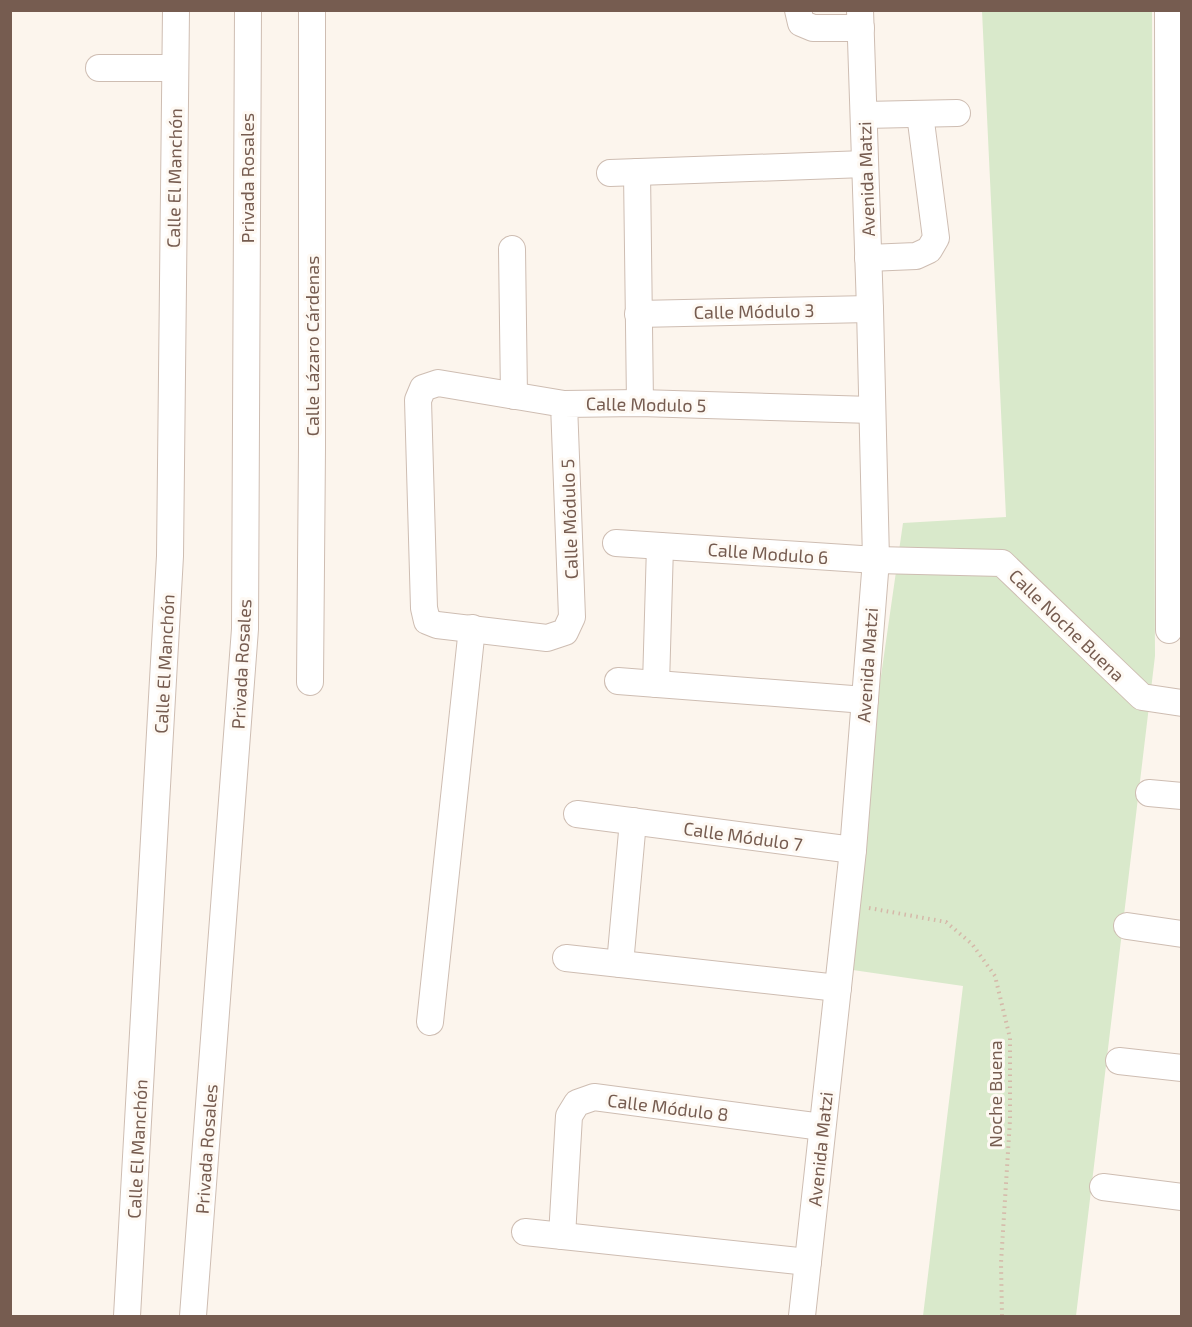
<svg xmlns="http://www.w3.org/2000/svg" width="1192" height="1327" font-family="'Exo 2',sans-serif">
<rect width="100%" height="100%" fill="#fcf5ed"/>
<!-- green -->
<path fill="#d9e9cb" d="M982 11H1152L1155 656 1076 1316H923L963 986 839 968 903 523 1006 517Z"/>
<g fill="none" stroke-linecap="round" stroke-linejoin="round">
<defs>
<g id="minor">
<path d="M798 10 801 23 813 28H861"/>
<path d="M1168 10 1169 630"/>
<path d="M99 68H175"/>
<path d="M864 115 957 113"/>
<path d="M637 172 640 403"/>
<path d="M610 173 865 164"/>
<path d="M512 249 514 396"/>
<path d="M868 258 916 256 929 250 936 238 920 114"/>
<path d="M638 314 870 309"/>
<path d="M564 404 572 617 565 632 547 638 437 625 427 621 424 608 418 400 423 388 438 383 564 404 640 403 872 410"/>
<path d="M616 543 876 560 1002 563 1142 697 1182 703"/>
<path d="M618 681 865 700"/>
<path d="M310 682 312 448V10"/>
<path d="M656 684 660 546"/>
<path d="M1149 793 1182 796"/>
<path d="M577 814 853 850"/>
<path d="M1127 926 1182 934"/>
<path d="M566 958 838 988"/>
<path d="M620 964 633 821"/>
<path d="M430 1022 472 628"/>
<path d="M1119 1061 1182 1068"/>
<path d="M1103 1187 1182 1197"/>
<path d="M525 1232 808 1262"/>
<path d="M562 1236 569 1116 577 1103 594 1097 822 1127"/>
<path d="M127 1316 170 556 176 10"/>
<path d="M193 1316 245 629 248 10"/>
<path d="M802 1316 853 850 876 560 870 309 860 10"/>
</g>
</defs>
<!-- minor casing -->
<use href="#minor" stroke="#cebdb2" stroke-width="28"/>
<!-- path -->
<path stroke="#d5b8a9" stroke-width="4" stroke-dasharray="1.5 4.5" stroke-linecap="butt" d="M869 908 946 922 972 944 995 976 1010 1038V1120L1001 1263 1002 1316"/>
<!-- minor -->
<use href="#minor" stroke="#fff" stroke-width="26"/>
</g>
<g text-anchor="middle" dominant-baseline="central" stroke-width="6" stroke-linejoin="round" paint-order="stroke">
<!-- street labels -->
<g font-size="18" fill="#765c50" stroke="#fef9f3">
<text transform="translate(174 178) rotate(-89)">Calle El Manchón</text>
<text transform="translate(247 178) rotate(-90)">Privada Rosales</text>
<text transform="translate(866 179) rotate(-92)">Avenida Matzi</text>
<text transform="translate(754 311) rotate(-1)">Calle Módulo 3</text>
<text transform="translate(312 346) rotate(-90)">Calle Lázaro Cárdenas</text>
<text transform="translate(646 404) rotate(1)">Calle Modulo 5</text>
<text transform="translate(569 519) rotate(-92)">Calle Módulo 5</text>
<text transform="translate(768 553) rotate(4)">Calle Modulo 6</text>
<text transform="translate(1067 625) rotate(44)">Calle Noche Buena</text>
<text transform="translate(164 664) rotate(-87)">Calle El Manchón</text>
<text transform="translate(241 664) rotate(-87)">Privada Rosales</text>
<text transform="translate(867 665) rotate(-86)">Avenida Matzi</text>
<text transform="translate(743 836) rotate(8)">Calle Módulo 7</text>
<text transform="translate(995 1094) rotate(-90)">Noche Buena</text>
<text transform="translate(668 1107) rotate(7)">Calle Módulo 8</text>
<text transform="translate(137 1149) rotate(-87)">Calle El Manchón</text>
<text transform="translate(206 1149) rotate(-86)">Privada Rosales</text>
<text transform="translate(820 1149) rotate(-84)">Avenida Matzi</text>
</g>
</g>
<!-- border -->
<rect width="1192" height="1327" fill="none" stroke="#765c50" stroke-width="24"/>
</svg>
